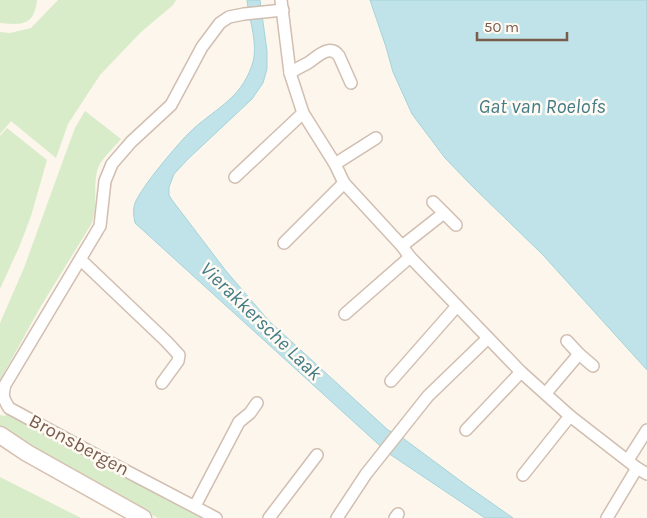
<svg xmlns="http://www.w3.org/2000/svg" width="647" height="518" font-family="Karla,sans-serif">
<rect width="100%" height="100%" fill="#fdf6ec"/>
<!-- green -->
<g fill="#d8ecc9">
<path d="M0 0H37C34 26 22 25 0 23Z"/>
<path d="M58 0H176L173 5 140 33 100 75 68 124 56 158 11 121 0 134V32L10 33 31 28Z"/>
<path d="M85 111 121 139C114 148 100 159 97 171 93 188 98 206 92 223L41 306 0 380V323L24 268 65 155 75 128Z"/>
<path d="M7 128 47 160 31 216 20 245 0 289V136Z"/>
<path d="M10 413 205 518H158L60 467 0 428V415L4 416Z"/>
<path d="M0 477 81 518H0Z"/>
</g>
<!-- water -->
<g fill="#bfe3e8" stroke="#a5d3da">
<path d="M247 0H260L267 51V69L263 83 252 99 188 159 174 174 169 187V195L172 200 226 271 269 321 388 430 400 436 466 485 513 518H485L388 453 135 223C134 218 133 212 134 207 135 194 177 145 188 134 213 109 240 101 252 65 259 45 249 20 247 0Z"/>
<path d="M370 0H647V370L543 255 472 186 445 158 412 114 393 72 386 47Z"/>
</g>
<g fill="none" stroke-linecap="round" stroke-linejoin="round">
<defs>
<g id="street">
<path d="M281 0 290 73 303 113 335 164 344 183 402 246 410 257 521 372 570 416 637 468 647 474"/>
<path d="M290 73C296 69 302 66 308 63 317 57 330 43 339 56L351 83"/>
<path d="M335 164 376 138"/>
<path d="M235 177 303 113"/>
<path d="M433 202 456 225"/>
<path d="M284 243 344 183"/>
<path d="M402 246 444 213"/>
<path d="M81 260 166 341 179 355 178 361 162 383"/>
<path d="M345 314 410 257"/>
<path d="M567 341 579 354 593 366"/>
<path d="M391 381 457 306"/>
<path d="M546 393 579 354"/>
<path d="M466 430 521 372"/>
<path d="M628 460 647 430"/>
<path d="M523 475 570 416"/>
<path d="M195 506 239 422 250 413 257 403"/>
<path d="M216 518 111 463 9 408C3 398 2 396 5 385L100 226 105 181 112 164 131 142 171 105 202 47 220 23 229 17 244 14 283 10"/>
<path d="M269 518 317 455"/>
<path d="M337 518 366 474 428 396 488 338"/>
<path d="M395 518 398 514"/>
<path d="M607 518 637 468"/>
</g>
<path id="secondary" d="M0 435 27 453 143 518"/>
</defs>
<!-- street casing -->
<use href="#street" stroke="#d1beb0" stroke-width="14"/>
<!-- secondary casing -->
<use href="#secondary" stroke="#d6c0b0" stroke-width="19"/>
<!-- street -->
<use href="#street" stroke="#fff" stroke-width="11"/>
<!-- secondary -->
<use href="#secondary" stroke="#fff" stroke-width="16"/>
</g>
<g text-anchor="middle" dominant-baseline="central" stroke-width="5" stroke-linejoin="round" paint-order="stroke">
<!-- street labels -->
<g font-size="19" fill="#7a5c4d" stroke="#fffaf3">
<text transform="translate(79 445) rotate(28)">Bronsbergen</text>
</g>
<!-- water labels -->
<g font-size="20" font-style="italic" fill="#437c86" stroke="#fffaf3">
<text x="542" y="106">Gat van Roelofs</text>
<text transform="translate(261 321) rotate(44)">Vierakkersche Laak</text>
</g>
</g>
<!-- scale -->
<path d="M477 32v8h90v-8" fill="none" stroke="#7a5c4d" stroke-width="2.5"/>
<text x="484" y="32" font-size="15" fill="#7a5c4d" stroke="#fffaf3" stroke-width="4" paint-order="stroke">50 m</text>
</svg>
